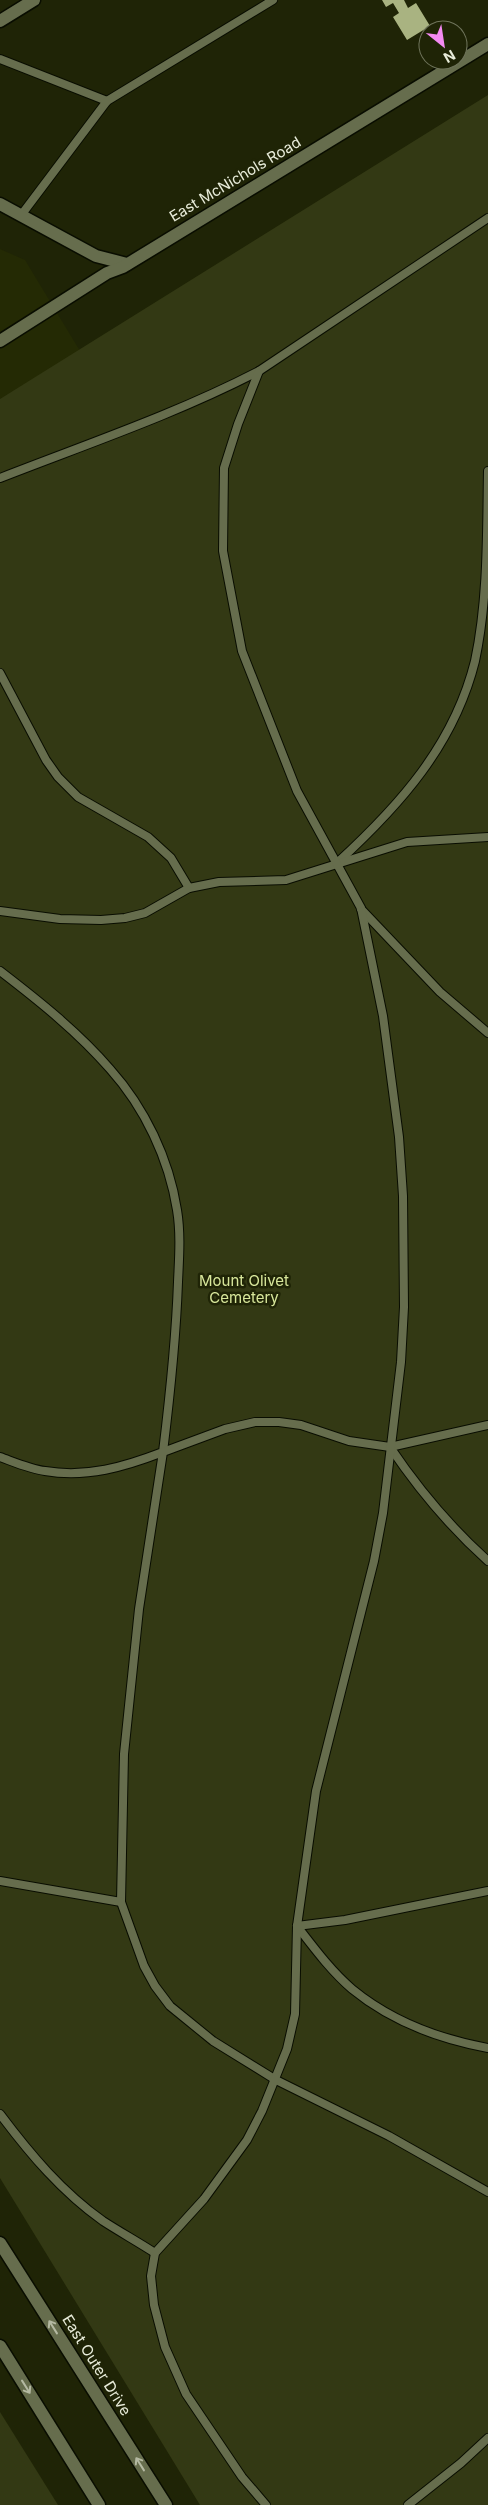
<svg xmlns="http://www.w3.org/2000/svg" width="488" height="2505" font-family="Inter,sans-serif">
<rect width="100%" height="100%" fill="#1f2406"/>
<!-- built -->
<path fill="#242a04" d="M0 249 25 260 80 351 0 399Z"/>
<!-- green -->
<g fill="#333914">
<path d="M488 95V2505H200L0 2178V399Z"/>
<path d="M0 2412 58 2505H0Z"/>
</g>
<!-- building -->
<path fill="#a9b381" d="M382 0H404L408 8 416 3 430 26 407 40 393 17 399 13 393 3 386 7Z"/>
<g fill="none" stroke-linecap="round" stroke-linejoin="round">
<defs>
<g id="lane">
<path d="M0 59 107 101"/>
<path d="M22 214 107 101 273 0"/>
<path d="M0 478C87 444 176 414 259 371"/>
<path d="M0 673 46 760 58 777 78 797 148 837 171 858 189 888"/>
<path d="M338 862C400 805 454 745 475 661 488 600 487 534 488 471"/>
<path d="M361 909 440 992 488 1033"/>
<path d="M0 911 60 919 101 920 125 918 145 913 189 888 219 882 286 880 407 842 488 837"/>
<path d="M0 971C39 1001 78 1032 110 1069 145 1108 169 1159 177 1210 181 1234 179 1259 178 1282 176 1339 170 1395 163 1452 124 1467 87 1478 45 1471 30 1469 14 1462 0 1457"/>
<path d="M488 1425 390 1447 349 1441 301 1425 279 1422H255L225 1429 163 1452 139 1609 124 1754 121 1902 144 1966 155 1986 170 2006 213 2041 276 2080 389 2136 488 2192"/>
<path d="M390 1447C419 1490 450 1527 488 1561"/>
<path d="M0 1881 121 1902"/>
<path d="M297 1926C314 1948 331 1971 352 1989 391 2021 439 2039 488 2048"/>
<path d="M297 1926 345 1920 488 1891"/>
<path d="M0 2114C30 2154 62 2192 103 2221 120 2232 138 2242 155 2253"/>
<path d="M266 2505 242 2477 186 2394 165 2347 154 2305 151 2276 155 2253 204 2199 247 2140 262 2111 287 2049 295 2014 297 1926 316 1791 374 1561 383 1513 401 1362 404 1307 403 1196 399 1137 383 1016 361 908 297 791 242 651 223 551 224 468 238 424 259 371 488 218"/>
<path d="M408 2505 461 2463 488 2438"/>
</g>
<path id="street" d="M0 21 34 0"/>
<g id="secondary">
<path d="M0 204 96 256 127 264"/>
<path d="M0 341 107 273 123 267 488 44"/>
<path d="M0 2243 166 2505"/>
<path d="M0 2346 99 2505"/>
</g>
</defs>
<!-- lane casing -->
<use href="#lane" stroke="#090d00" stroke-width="10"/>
<!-- street casing -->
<use href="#street" stroke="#090d00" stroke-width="15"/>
<!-- secondary casing -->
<use href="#secondary" stroke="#090d00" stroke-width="15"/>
<!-- lane -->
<use href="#lane" stroke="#666d4d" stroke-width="8"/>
<!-- street -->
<use href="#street" stroke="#666d4d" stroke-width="12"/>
<!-- secondary -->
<use href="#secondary" stroke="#666d4d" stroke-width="12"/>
</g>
<!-- one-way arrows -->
<defs><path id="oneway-shaft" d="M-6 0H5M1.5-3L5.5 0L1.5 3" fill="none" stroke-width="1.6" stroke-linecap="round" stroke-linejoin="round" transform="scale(1.25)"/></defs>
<g stroke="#b4b9a2">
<use href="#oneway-shaft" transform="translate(53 2327) rotate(-122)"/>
<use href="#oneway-shaft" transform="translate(26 2387) rotate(58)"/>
<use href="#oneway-shaft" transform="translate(140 2464) rotate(-122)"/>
</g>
<g text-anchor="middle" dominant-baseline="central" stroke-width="5" stroke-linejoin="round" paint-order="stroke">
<!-- street labels -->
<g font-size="15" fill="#e8ecda" stroke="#1f2406">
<text transform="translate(235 179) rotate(-31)">East McNichols Road</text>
<text transform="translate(97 2365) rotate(58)">East Outer Drive</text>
</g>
<!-- park labels -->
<g font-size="15" fill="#d8e79b" stroke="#1f2406">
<text x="244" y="1280">Mount Olivet<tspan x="244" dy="17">Cemetery</tspan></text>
</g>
</g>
<!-- north arrow -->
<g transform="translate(443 45) rotate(150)"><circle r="24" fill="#1f2406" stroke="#6f745b"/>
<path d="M0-4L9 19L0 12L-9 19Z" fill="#f38af2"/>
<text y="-8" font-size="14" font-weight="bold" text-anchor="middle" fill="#e8ecda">N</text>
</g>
</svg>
